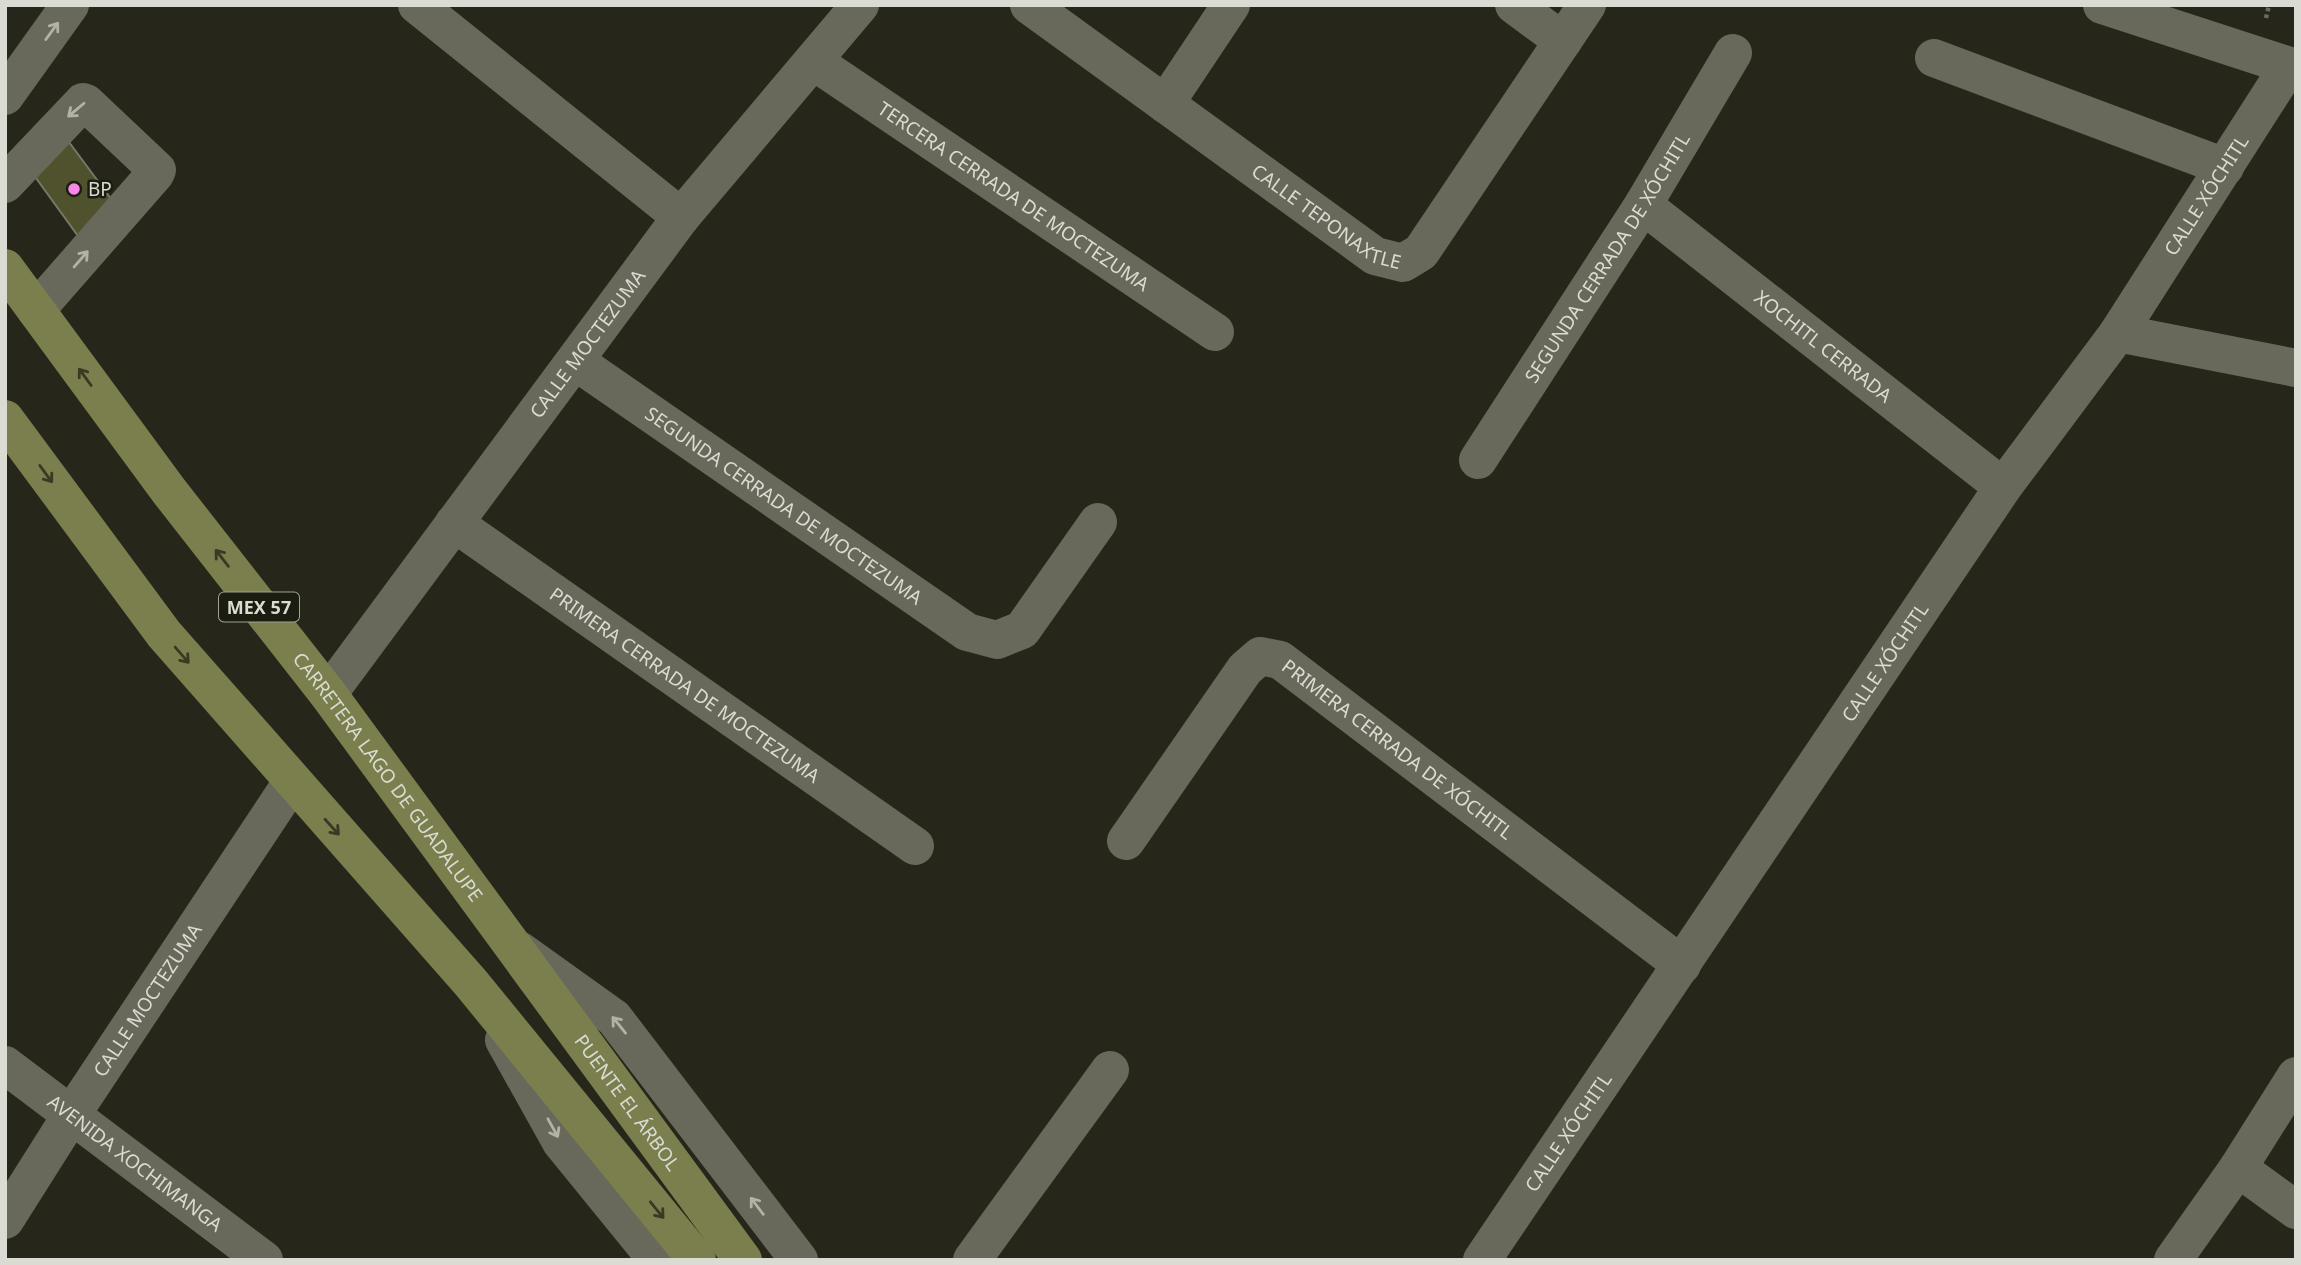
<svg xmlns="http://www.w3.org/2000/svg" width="2301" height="1265" font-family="'Noto Sans',sans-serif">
<rect width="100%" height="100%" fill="#26271a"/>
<!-- building -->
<path fill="#4f522d" stroke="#777869" stroke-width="2" d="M66 138 120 211 81 240 28 167Z"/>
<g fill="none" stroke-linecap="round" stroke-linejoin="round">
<!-- path -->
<path stroke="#6a6b60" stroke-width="4.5" stroke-dasharray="3.5 3.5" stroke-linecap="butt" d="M2266 18 2269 5"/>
<!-- minor -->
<g stroke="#68695b" stroke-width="38">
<path d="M417 5 681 217"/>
<path id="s1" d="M1029 5 1375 256 1403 263 1421 252 1587 5"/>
<path d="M1514 5 1563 41"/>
<path d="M2102 5 2296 68"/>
<path d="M1934 58 2225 167"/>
<path id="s2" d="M813 61 1215 332"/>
<path d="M5 96 70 5"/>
<path d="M1165 104 1231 5"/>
<path d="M5 184 83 102 86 103 157 170 155 174 36 310"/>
<path id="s3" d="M1643 205 2003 487"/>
<path d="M2118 333 2296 368"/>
<path id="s4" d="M575 361 967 632 997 640 1022 630 1098 522"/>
<path id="s5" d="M1478 460 1643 205 1733 53"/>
<path id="s6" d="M454 523 915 846"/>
<path id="s7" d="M328 694 681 217 860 5"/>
<path id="s8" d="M1126 841 1245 669 1260 656 1280 660 1682 965"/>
<path d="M519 950 614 1018 799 1260"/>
<path d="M504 1040 561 1142 657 1260"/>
<path id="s9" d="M5 1065 264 1260"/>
<path d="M2238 1168 2296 1210"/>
<path id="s10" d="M5 1220 72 1114 292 782"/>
<path d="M972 1260 1110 1070"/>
<path id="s11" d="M1482 1260 2003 487 2118 333 2288 67"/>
<path d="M2173 1260 2238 1168 2296 1076"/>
</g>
<!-- major -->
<g stroke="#7b7e4d" stroke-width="38">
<path id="s12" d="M5 268 169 491 328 694 743 1260"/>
<path d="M5 419 164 634 471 983 697 1260"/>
</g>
</g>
<!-- one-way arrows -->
<defs><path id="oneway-shaft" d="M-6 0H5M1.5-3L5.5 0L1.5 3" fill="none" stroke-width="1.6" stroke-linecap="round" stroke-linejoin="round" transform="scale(1.75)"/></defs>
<g stroke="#b2b3a8">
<use href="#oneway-shaft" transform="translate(52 31) rotate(-54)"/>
<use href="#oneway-shaft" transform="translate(76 110) rotate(140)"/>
<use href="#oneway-shaft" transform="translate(81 259) rotate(-49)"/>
<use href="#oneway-shaft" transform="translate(619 1025) rotate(-129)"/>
<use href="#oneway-shaft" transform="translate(553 1128) rotate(61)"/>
<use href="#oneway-shaft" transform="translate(757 1206) rotate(-127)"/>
</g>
<g stroke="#383a23">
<use href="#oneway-shaft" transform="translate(85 377) rotate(-126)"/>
<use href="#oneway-shaft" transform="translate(46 474) rotate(54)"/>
<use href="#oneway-shaft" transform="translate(222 558) rotate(-128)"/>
<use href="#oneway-shaft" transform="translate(182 655) rotate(49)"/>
<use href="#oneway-shaft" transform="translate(332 827) rotate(48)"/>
<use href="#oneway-shaft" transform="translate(657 1210) rotate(51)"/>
</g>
<!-- markers -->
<circle fill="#f987e8" stroke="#1c1d11" stroke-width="2.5" cx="74" cy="189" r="7"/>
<g text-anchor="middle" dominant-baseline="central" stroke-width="5" stroke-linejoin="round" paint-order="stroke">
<!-- shield labels -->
<rect fill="#1c1d11" stroke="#a1a298" stroke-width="2" x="219" y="592.5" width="80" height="29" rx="5"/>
<g font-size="18" font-weight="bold" fill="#dadbd2">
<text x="259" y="607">MEX 57</text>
</g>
<!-- poi labels -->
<g font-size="19" fill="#dadbd2" stroke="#1c1d11" text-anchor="start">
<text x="88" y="189">BP</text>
</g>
<!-- street labels -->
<g font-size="19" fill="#dadbd2" stroke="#1c1d11">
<text stroke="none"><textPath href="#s2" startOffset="242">TERCERA CERRADA DE MOCTEZUMA</textPath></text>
<text stroke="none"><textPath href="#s11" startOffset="1288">CALLE XÓCHITL</textPath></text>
<text stroke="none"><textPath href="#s1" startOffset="366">CALLE TEPONAXTLE</textPath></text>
<text stroke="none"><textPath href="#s5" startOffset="240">SEGUNDA CERRADA DE XÓCHITL</textPath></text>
<text stroke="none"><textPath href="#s7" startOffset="436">CALLE MOCTEZUMA</textPath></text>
<text stroke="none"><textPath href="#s3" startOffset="229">XOCHITL CERRADA</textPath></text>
<text stroke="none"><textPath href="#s4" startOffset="254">SEGUNDA CERRADA DE MOCTEZUMA</textPath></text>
<text stroke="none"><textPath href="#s11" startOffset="721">CALLE XÓCHITL</textPath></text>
<text stroke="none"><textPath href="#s6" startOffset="282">PRIMERA CERRADA DE MOCTEZUMA</textPath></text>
<text stroke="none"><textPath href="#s8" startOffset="397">PRIMERA CERRADA DE XÓCHITL</textPath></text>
<text stroke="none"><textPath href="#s12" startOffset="637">CARRETERA LAGO DE GUADALUPE</textPath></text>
<text stroke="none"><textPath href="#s10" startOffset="262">CALLE MOCTEZUMA</textPath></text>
<text stroke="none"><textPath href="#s12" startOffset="1041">PUENTE EL ÁRBOL</textPath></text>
<text stroke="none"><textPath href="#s11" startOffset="154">CALLE XÓCHITL</textPath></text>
<text stroke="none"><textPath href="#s9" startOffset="163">AVENIDA XOCHIMANGA</textPath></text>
</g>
</g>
<!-- border -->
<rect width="2301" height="1265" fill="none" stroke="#dadbd2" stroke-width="14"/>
</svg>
